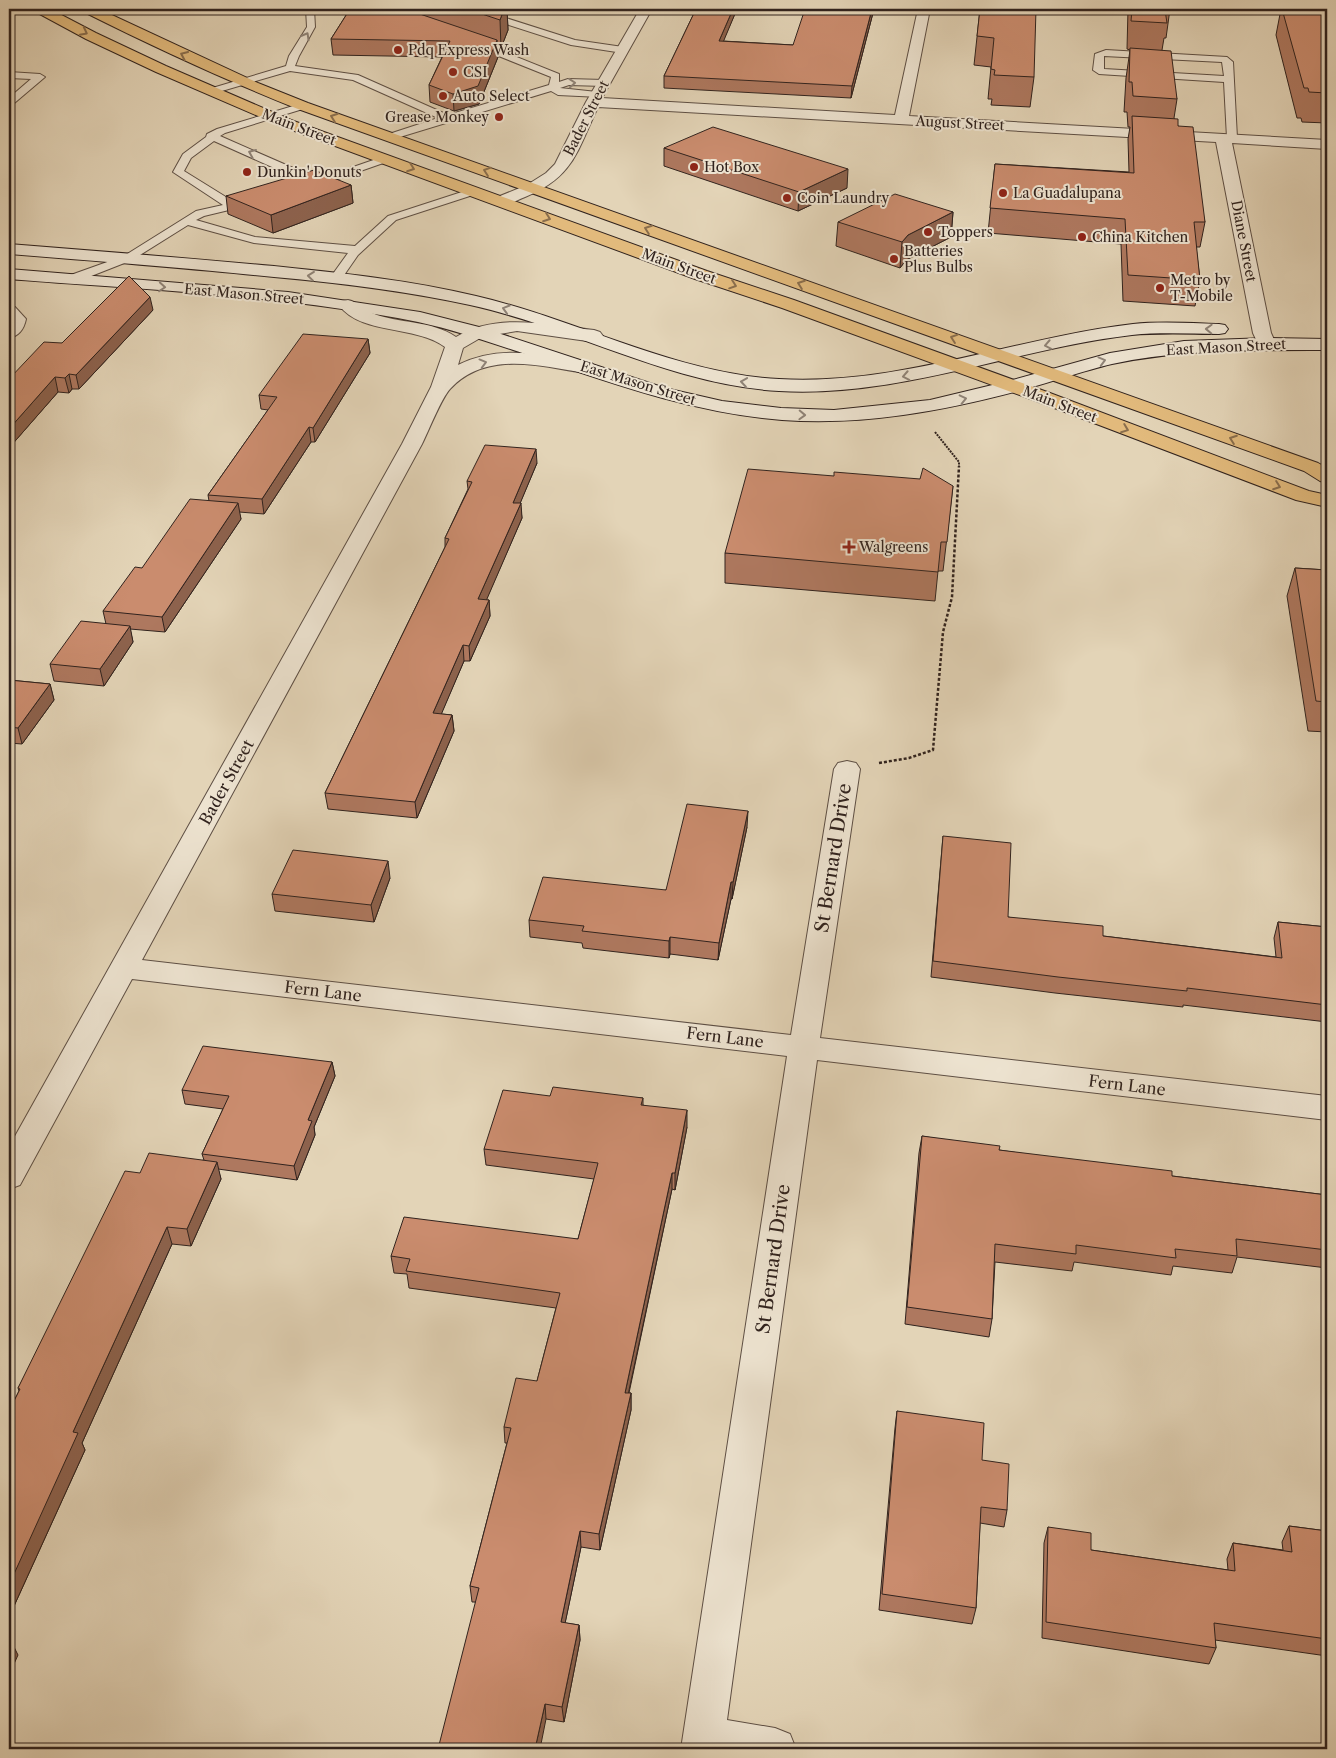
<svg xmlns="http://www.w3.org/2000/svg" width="1336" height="1758" font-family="'Libre Caslon Text',serif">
<rect width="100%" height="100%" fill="#e3d4b7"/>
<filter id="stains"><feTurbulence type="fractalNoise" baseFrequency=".004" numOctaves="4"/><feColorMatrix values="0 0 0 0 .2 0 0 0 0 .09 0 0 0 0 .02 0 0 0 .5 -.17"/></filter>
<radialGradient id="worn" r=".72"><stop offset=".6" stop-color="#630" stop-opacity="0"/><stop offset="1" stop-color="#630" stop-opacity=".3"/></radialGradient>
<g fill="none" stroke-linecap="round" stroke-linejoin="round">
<defs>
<g id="service">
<path d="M306 9H314L315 27 299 56 295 66 358 75 448 115 549 85 551 77 471 45V41L474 40 559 74V82L568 79 604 80 609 83 604 86 569 85 560 88 597 92 600 93V97L558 95 551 91 390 140 385 137 386 135 438 118 353 80 290 71 215 93H209V89L286 66 289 56 307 27Z"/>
<path d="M484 11 575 40 623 47 628 50 623 53 571 45 481 16 480 14Z"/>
<path d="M1106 50 1227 57 1233 62 1237 138 1232 141 1227 138 1224 82 1099 74 1093 70 1095 54ZM1104 56 1222 62 1224 76 1104 69Z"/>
<path d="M9 72 40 74 45 77 12 105 9 106V98L31 79 9 78Z"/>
<path d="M303 103 308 106 306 108 225 133 220 136 300 171 301 173 299 184 276 191 272 190 271 188 272 186 290 180V175L214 141 191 158 184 171 234 202 250 199 255 202 254 204 204 216 196 220 255 237 355 246 388 216 471 189 475 188 480 191 479 193 396 220 358 255 340 281 336 282 330 278 348 253 254 243 188 225 132 260 76 282H68L66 279 68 276 124 256 196 211 223 205 173 172 183 154 206 137 207 134 217 129Z"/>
<path d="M385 156 390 159 389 161 312 188H304L303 186 304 184Z"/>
</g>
<g id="minor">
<path d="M640 9H652L602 98 895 115 918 9H930L909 116 1327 140V149L1232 143 1271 333 1276 344 1274 348 1267 350 1260 348 1253 333 1216 142 598 107C577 151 574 177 525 197 515 201 506 207 495 204L493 201 495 198 527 185 546 173 555 164 586 102Z"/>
<path d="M348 300C358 302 363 310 372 313 398 324 432 320 456 337 498 312 548 325 594 330L600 332 603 336 600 340 594 342 517 331 482 337 463 348 458 365C499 344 542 355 585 361L592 363 594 367 592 371 585 373C539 366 487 350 450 389 441 399 429 430 422 444L142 960 791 1035 834 769 838 763 847 761 856 763 860 769 820 1038 1327 1096V1120L817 1060 727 1720 775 1728 790 1734 796 1749H681L787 1056 132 979 20 1185 9 1189V1147L402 444 431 387 445 347C416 325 360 335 339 305L342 301Z"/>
<path d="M9 306 15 307 26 319C24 329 19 336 9 338Z"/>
</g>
<g id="secondary">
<path d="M9 244C97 251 186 258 274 266 341 273 410 280 476 296 576 319 676 374 779 379 899 386 1014 338 1133 324 1161 321 1190 323 1219 324L1225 325 1228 329 1225 333 1219 334C1190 334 1161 332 1132 335 1014 349 899 398 779 391 671 385 574 328 470 305 405 291 340 283 274 277 186 268 97 261 9 254Z"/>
<path d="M9 269 288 292 420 312 483 328 665 388 722 401 781 408 834 410 930 400 1009 381 1110 353 1184 341 1267 338 1327 339V350C1255 350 1183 349 1112 364 1082 371 1052 382 1022 390 944 411 863 426 782 420 693 413 611 383 528 355 492 343 455 330 418 322 284 295 145 290 9 279Z"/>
</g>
<g id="primary">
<path d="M35 9H50L96 33 166 66 291 120 707 271 794 300 1050 393 1309 491 1327 495V507L1296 500 1036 401 782 308 695 279 281 126 156 72 86 39 36 12Z"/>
<path d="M83 9H99L258 83 308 103 1318 463 1327 468V483L1320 481 1304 471 298 109C225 80 154 47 84 12Z"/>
</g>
</defs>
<!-- service casing -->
<use href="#service" stroke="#5e4f44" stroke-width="2"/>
<!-- minor casing -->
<use href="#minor" stroke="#5e4f44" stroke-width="2"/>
<!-- secondary casing -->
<use href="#secondary" stroke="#31231e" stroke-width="2"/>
<!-- primary casing -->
<use href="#primary" stroke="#31231e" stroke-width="2"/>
<!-- path-far1 -->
<path stroke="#31231e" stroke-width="2" stroke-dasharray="2 1" stroke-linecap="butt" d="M935 432 959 462V467"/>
<!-- path -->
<path stroke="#31231e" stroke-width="2.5" stroke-dasharray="3 2" stroke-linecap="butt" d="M879 763 909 758 933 750 943 632 952 597 959 466"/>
<!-- service -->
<use href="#service" fill="#ede3d0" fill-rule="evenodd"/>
<!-- minor -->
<use href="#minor" fill="#ede3d0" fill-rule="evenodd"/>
<!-- secondary -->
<use href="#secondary" fill="#ede3d0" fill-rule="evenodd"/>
<!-- primary -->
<use href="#primary" fill="#e2ba7c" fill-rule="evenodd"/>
</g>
<!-- wall -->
<g fill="#ae785f" stroke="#31231e">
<path d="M350 9H507L508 30 501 48 497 47 498 57 479 104 454 111 430 102 429 85 442 57 333 55 331 39Z"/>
<path d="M696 9H737L723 41 793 45 874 9 851 98 664 88V76Z"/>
<path d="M980 9 1034 77 1030 107 991 105 992 99H988L991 67 974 65Z"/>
<path d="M1128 9H1170L1166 38H1164L1162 50 1177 99 1174 118 1178 126 1205 222 1200 247H1196L1200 280 1195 306 1123 301 1121 244 988 233 995 164 1129 172 1128 139 1130 127H1128L1127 112H1124L1126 78 1130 50 1127 49Z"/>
<path d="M1281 9H1327V123L1302 122 1301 118H1297L1276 35Z"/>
<path d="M664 148 847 188 798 211 664 166Z"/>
<path d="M351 185 353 203 273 233 228 214 226 196Z"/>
<path d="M953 212 951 237 906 260 900 268 836 246 838 222Z"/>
<path d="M153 310 79 389H72L69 393 58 392 9 448V379L62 343Z"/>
<path d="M368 339 370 353 315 442H311L264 514 239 512 241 519 165 632 130 629 133 642 104 686 54 681 50 664 106 624 103 611 142 568 209 501 208 495 268 410 261 409 259 395Z"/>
<path d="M537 463 520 503 522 518 486 600H489L490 616 470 661H464L441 714 452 715 454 731 417 818 328 809 325 793 445 547V538L468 489 467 481Z"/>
<path d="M953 486 943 571H938L935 601 725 583V553Z"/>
<path d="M1295 568 1327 570V732L1308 731 1287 596Z"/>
<path d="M9 680 50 684 54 700 22 744 9 743Z"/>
<path d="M747 827 732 899H731L718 960 670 954 669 958 583 948 582 943 530 937 529 920 666 890Z"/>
<path d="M943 836 1008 917 1103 936 1276 957 1274 938 1278 922 1327 927V1022L1183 1005V1007L1055 993 931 977Z"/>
<path d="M390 878 374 922 275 911 272 894Z"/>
<path d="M332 1062 335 1076 314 1127 315 1135 297 1180 218 1169 221 1179 191 1246 172 1244 82 1443 85 1450 9 1617V1411L19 1391 18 1388 140 1173 204 1160 202 1154 223 1109 185 1104 182 1090Z"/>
<path d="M550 1096 643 1098V1105L687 1127 675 1190 672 1189 629 1393H631V1410L600 1550 581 1547 565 1623 579 1625 580 1640 564 1722 546 1719 475 1602H472L470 1586 507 1443H505L504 1427 537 1381 556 1308 409 1288 407 1274 394 1273 391 1256 578 1239 594 1179 486 1165 484 1149Z"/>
<path d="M922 1136 999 1150 1172 1176 1327 1195V1268L1237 1257 1232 1273 1173 1266 1171 1275 1074 1262 1072 1271 995 1262 992 1319 989 1337 905 1324 919 1153Z"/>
<path d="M897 1411 982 1460 1007 1510 1004 1527 980 1523 976 1608 972 1624 879 1610 895 1428Z"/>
<path d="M1289 1526 1327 1531V1656L1215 1640 1216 1648 1209 1664 1042 1638 1044 1543 1048 1527 1091 1550 1228 1570 1227 1559 1233 1543 1283 1550 1282 1542Z"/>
</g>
<!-- shaded-wall -->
<g fill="#8d624d" stroke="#31231e">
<path d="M504 9H507L508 30 501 48 500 20Z"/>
<path d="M733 9H737L719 52V41Z"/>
<path d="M872 9H874L851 98 852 86Z"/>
<path d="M497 40 498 57 479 104 454 111 453 94Z"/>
<path d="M848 169 847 188 798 211 799 192Z"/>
<path d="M351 185 353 203 273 233 271 215Z"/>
<path d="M953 212 951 237 906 260 900 268 902 242 908 235Z"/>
<path d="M150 297 153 310 79 389 76 375Z"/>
<path d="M368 339 370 353 315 442 313 428Z"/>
<path d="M69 374 72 389 69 393 65 378Z"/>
<path d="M55 377 58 392 9 448V429Z"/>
<path d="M309 427 311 442 264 514 262 499Z"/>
<path d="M536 449 537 463 514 518 513 503Z"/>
<path d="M238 503 241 519 165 632 162 617Z"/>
<path d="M521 503 522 518 480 615 478 599Z"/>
<path d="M489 600 490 616 470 661 469 646Z"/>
<path d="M130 626 133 642 104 686 100 669Z"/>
<path d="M463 645 464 661 435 729 433 713Z"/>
<path d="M50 684 54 700 22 744 18 728Z"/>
<path d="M452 715 454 731 417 818 415 802Z"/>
<path d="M748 811 747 827 732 899 733 882Z"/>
<path d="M388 861 390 878 374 922 371 905Z"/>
<path d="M731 882V899L718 960 719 943Z"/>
<path d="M670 937V954L669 958V941Z"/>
<path d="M332 1062 335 1076 314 1127 315 1135 297 1180 294 1166 308 1120Z"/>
<path d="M687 1110V1127L675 1190V1173Z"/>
<path d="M217 1162 221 1179 191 1246 187 1229Z"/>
<path d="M672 1173V1189L625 1409V1393Z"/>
<path d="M167 1227 172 1244 82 1443 85 1450 9 1617V1585L73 1432Z"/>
<path d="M631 1393V1410L600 1550 599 1534Z"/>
<path d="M580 1531 581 1547 562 1638 561 1622Z"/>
<path d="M579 1625 580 1640 564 1722 562 1707Z"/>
<path d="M10 1639 18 1655 9 1675V1642Z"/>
<path d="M545 1704 546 1719 540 1749H535Z"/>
</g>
<!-- building -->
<g fill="#ca8c6e" stroke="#31231e">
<path d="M350 9H405L497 40 478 86 453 94 429 85 450 41 331 39Z"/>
<path d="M467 9H504L500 20Z"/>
<path d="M696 9H733L719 41 793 45 805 9H872L852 86 664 76Z"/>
<path d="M980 9H1036L1034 77 994 75 995 70 991 69 994 38 977 36Z"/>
<path d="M1132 9H1170V10H1165L1167 23 1131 21Z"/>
<path d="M1282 9H1327V93L1309 92 1308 88H1304Z"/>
<path d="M1130 48 1171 51 1177 99 1133 96 1132 82H1129Z"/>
<path d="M1132 116 1178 119V126L1193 127 1205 222H1194L1200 280 1128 275 1125 219 990 208 995 164 1134 173Z"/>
<path d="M713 127 848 169 799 192 664 148Z"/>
<path d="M314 170 351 185 271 215 226 196Z"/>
<path d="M895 194 953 212 908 235 902 242 838 222Z"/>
<path d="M129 276 150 297 76 375 69 374 65 378 55 377 9 429V379L44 342 62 343Z"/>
<path d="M303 334 368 339 313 428 309 427 262 499 208 495 277 397 259 395Z"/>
<path d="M485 445 536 449 513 503H521L478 599 489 600 469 646 463 645 433 713 452 715 415 802 325 793 449 539 445 538 472 482 467 481Z"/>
<path d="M923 468 953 486 947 542H941L938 572 725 553 748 469 834 476V472L920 479Z"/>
<path d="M190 499 238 503 162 617 103 611 135 567 142 568Z"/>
<path d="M1295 568 1327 570V702L1316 701Z"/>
<path d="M81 621 130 626 100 669 50 664Z"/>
<path d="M9 680 50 684 18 728 9 727Z"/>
<path d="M687 804 748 811 733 882H731L719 943 670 937 669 941 582 931 584 926 529 920 543 877 666 890Z"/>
<path d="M943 836 1011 843 1008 917 1103 926V936L1282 958 1278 922 1327 927V1005L1187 988V991L1058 977 933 961Z"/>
<path d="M293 850 388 861 371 905 272 894Z"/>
<path d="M203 1046 332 1062 308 1120 312 1121 294 1166 202 1154 229 1096 182 1090Z"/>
<path d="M553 1087 643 1098 641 1105 687 1110 675 1173H672L625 1393H631L599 1534 580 1531 561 1622 579 1625 562 1707 545 1704 535 1749H438L479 1588 470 1586 511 1428 504 1427 516 1378 537 1381 560 1293 406 1271 410 1259 391 1256 404 1217 578 1239 598 1163 484 1149 503 1090 550 1096Z"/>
<path d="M922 1136 1000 1146 999 1150 1172 1171V1176L1327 1195V1250L1236 1239 1237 1256 1175 1249 1176 1258 1076 1245V1254L995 1244 992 1319 907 1307Z"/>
<path d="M149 1153 217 1162 187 1229 167 1227 73 1432 78 1433 9 1585V1411L20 1389 18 1388 125 1171 140 1173Z"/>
<path d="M897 1411 984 1423 982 1460 1009 1464 1007 1510 981 1507 976 1608 882 1594Z"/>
<path d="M1289 1526 1327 1531V1639L1214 1623 1216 1648 1046 1622 1048 1527 1091 1533V1550L1235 1571 1233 1543 1292 1552Z"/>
</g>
<!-- one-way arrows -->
<defs><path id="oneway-chevron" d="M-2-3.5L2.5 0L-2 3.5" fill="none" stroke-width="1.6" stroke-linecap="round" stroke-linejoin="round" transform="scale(1.25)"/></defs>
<g stroke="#8a6e4d">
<use href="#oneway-chevron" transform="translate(84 32) rotate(27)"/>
<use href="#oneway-chevron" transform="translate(184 55) rotate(-156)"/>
<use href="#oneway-chevron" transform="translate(334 117) rotate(-160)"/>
<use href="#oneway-chevron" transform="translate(411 168) rotate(20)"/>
<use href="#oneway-chevron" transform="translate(487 171) rotate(-161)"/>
<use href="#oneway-chevron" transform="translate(547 218) rotate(20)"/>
<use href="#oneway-chevron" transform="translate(648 229) rotate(-160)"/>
<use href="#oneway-chevron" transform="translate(801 284) rotate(-160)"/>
<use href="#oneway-chevron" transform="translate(733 285) rotate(19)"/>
<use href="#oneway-chevron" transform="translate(954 338) rotate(-161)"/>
<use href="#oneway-chevron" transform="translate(1125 429) rotate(21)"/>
<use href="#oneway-chevron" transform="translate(1233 439) rotate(-160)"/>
<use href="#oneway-chevron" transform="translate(1277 486) rotate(20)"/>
</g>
<g stroke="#8f8377">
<use href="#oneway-chevron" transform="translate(306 36) rotate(-60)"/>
<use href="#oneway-chevron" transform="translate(572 83) rotate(-4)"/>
<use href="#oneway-chevron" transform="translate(252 153) rotate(-157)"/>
<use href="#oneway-chevron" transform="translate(311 276) rotate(-174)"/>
<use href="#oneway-chevron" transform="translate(162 287) rotate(5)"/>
<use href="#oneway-chevron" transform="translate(506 309) rotate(-163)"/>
<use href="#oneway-chevron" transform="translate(1209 329) rotate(-178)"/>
<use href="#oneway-chevron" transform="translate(1048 345) rotate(169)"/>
<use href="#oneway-chevron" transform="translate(1102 361) rotate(-15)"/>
<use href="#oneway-chevron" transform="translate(483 363) rotate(-15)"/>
<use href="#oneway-chevron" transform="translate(906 376) rotate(169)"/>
<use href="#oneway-chevron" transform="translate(744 382) rotate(-172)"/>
<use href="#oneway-chevron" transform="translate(963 399) rotate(-13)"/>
<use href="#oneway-chevron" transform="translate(802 415) rotate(2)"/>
</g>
<!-- markers -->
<g fill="#8f2418" stroke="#ede3d0" stroke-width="2">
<circle cx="398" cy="50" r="5"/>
<circle cx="453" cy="72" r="5"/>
<circle cx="443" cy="96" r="5"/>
<circle cx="499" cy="117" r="5"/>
<circle cx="694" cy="167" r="5"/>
<circle cx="247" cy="172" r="5"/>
<circle cx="1003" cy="193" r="5"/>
<circle cx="787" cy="198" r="5"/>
<circle cx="928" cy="232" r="5"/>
<circle cx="1082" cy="237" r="5"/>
<circle cx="894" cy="259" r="5"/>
<circle cx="1160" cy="288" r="5"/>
<path d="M846.5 539.5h5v5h5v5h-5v5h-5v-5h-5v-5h5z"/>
</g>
<g text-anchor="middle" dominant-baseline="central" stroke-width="4" stroke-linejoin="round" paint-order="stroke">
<!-- far-poi labels -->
<g font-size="14" fill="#31231e" stroke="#ede3d0" text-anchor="start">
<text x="408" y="50">Pdq Express Wash</text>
<text x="463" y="72">CSI</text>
<text x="453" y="96">Auto Select</text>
<text x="489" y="117" text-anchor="end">Grease Monkey</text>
<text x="704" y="167">Hot Box</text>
<text x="257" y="172">Dunkin' Donuts</text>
<text x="1013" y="193">La Guadalupana</text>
<text x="797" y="198">Coin Laundry</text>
<text x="938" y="232">Toppers</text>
<text x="1092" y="237">China Kitchen</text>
<text x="904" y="251">Batteries<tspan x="904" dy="16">Plus Bulbs</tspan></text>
<text x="1170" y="280">Metro by<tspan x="1170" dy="16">T-Mobile</tspan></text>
<text x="859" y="547">Walgreens</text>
</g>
<!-- far-street labels -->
<g font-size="14" fill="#31231e" stroke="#ede3d0">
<text transform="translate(586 118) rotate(-63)">Bader Street</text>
<text transform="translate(960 123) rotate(3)">August Street</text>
<text transform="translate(299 127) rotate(21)">Main Street</text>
<text transform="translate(1244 241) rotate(79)">Diane Street</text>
<text transform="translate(679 266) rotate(20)">Main Street</text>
<text transform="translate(244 294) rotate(5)">East Mason Street</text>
<text transform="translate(1226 347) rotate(-3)">East Mason Street</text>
<text transform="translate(638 383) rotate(17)">East Mason Street</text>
<text transform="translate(1060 404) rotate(21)">Main Street</text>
</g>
<!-- street labels -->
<g font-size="16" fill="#31231e" stroke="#ede3d0">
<text transform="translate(226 782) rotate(-61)">Bader Street</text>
<text transform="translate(323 991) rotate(7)">Fern Lane</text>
<text transform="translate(725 1037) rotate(7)">Fern Lane</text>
<text transform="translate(1127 1085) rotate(7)">Fern Lane</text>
</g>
<!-- near-street labels -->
<g font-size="19" fill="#31231e" stroke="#ede3d0">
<text transform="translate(833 858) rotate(-81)">St Bernard Drive</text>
<text transform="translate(773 1259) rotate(-82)">St Bernard Drive</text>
</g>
</g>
<!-- margin -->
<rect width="1336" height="1758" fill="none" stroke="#e3d4b7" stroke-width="30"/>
<rect x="10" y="10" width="1316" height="1738" fill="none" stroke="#31231e" stroke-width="2.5"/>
<rect x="15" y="15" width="1306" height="1728" fill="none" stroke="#31231e"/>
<rect width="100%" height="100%" filter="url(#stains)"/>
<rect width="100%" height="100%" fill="url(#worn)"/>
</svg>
